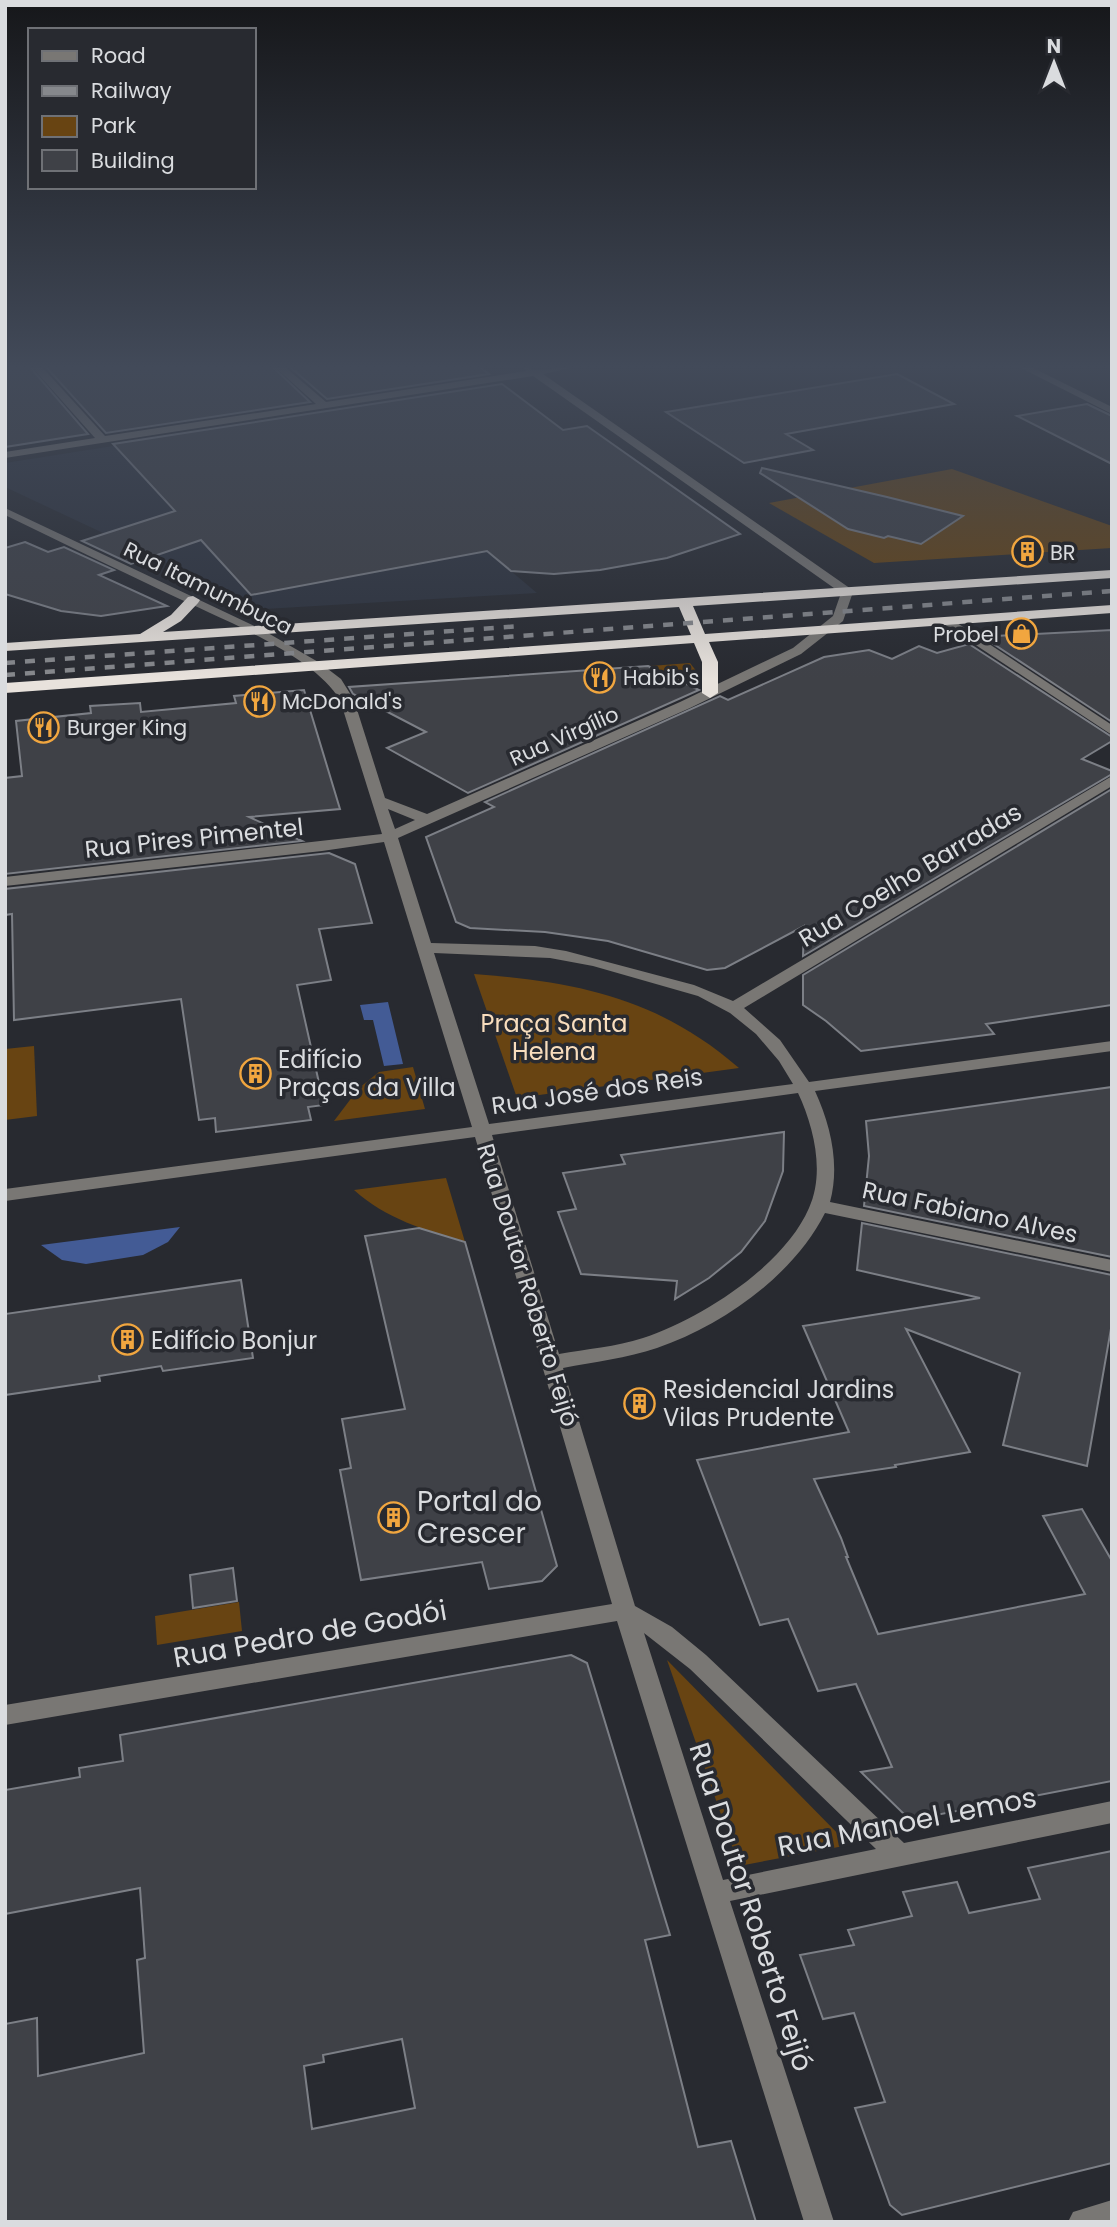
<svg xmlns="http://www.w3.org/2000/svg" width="1117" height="2227" font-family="Poppins,sans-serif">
<rect width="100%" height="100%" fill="#282a30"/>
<!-- built -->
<path fill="#2e333e" d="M323 413 537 593 265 609 5 487V463Z"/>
<!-- green -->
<g fill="#684412">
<path d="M952 469 1112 526V548L874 563 769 503Z"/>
<path d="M690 663 697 672 694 685 650 666Z"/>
<path d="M474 974C578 982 658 998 739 1068L517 1098Z"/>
<path d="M34 1046 37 1116 5 1120V1049Z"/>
<path d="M413 1067 425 1109 334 1121 359 1088 379 1072Z"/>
<path d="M446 1178 465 1242C425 1230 386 1219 354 1190Z"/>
<path d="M239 1602 242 1631 157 1645 155 1616Z"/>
<path d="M667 1660 849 1845 739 1866Z"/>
</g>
<!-- water -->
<g fill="#435b95">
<path d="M388 1002 403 1064 384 1066 373 1020H364L360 1005Z"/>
<path d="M180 1227 168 1242 143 1255 86 1264 62 1260 41 1245Z"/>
</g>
<!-- building -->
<g fill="#3f4147" stroke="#7c7f86" stroke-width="2" fill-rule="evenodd">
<path d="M5 367H30L88 434 5 447Z"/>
<path d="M46 367H273L310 402 106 433Z"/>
<path d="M290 367H480L489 374 327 399Z"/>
<path d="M897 374 954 404 786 434 813 450 744 463 666 412Z"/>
<path d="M502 384 563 430 587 426 740 534 667 558 600 570 554 574 511 571 487 551 251 595 201 540 131 564 82 541 175 511 113 444Z"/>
<path d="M1087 404 1112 416V464L1017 416Z"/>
<path d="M762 468 887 497 963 516 921 544 888 536 884 538 848 529 760 473Z"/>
<path d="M25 542 48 552 64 547 114 570 99 575 167 606 101 616 61 611 5 594V548Z"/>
<path d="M1112 630V722L986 639 995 636Z"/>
<path d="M969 644 1112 737V741L1082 759 1112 771V774L803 956 804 926 725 968 707 970 608 941 545 932 470 928 456 922 426 837 494 807 485 802 720 696 728 700 824 657 869 650 892 659 919 646 937 653Z"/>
<path d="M648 666 699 690 468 793 387 748 426 732 353 694 349 687Z"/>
<path d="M304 690 340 809 249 817 302 841 5 874V778L22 776 16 721 91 713 90 706 140 703 141 712 236 703 234 696Z"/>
<path d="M1112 789V1005L986 1024 994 1034 861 1051 826 1021 803 1005V975Z"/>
<path d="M329 853 355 864 372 923 319 929 331 980 297 985 324 1105 308 1107 311 1120 216 1132 215 1118 199 1120 181 999 14 1020 12 914 5 915V889Z"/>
<path d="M1112 1087V1257L864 1206 869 1156 866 1121Z"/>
<path d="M784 1132 783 1171 765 1221 741 1252 709 1278 675 1299 677 1281 581 1274 558 1212 576 1209 563 1173 625 1164 621 1155Z"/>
<path d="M862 1223 1112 1275V1323L1087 1466 1003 1445 1020 1373 906 1329 970 1452 895 1465 896 1467 814 1479 841 1538 848 1557H846L878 1634 1085 1594 1043 1516 1082 1509 1112 1561V1781L910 1820 861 1772 892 1767 856 1684 818 1691 788 1619 760 1625 697 1460 849 1432 803 1326 980 1298 857 1270Z"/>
<path d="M419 1228 465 1242 557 1566 542 1581 489 1589 482 1562 361 1580 340 1470 351 1468 342 1419 405 1409 365 1236Z"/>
<path d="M241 1280 253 1358 163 1371 161 1366 99 1376 100 1381 5 1395V1314Z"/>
<path d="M233 1568 237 1601 193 1608 190 1575Z"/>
<path d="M571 1655 587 1663 670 1935 645 1940 698 2147 731 2141 756 2222H5V2024L37 2018 38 2076 144 2053 137 1960 145 1958 140 1888 5 1914V1790L80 1777 79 1768 123 1761 120 1735ZM402 2039 415 2108 312 2129 304 2066 324 2062 323 2055Z"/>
<path d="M1112 1851V2163L902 2215 890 2205 855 2108 885 2102 854 2013 823 2019 800 1955 854 1945 848 1930 912 1916 903 1892 957 1882 969 1913 1040 1899 1028 1868Z"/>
</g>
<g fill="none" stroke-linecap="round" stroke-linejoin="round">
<!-- minor -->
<g fill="#797774" fill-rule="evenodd">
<path d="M32 367H42L105 436 316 404 275 367H285L326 402 526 371 522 367 536 370 576 367 543 374 851 589 853 592 843 621 801 654 690 708 398 838 431 943 535 946 566 951 694 985 733 1001 1112 776V786L744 1008 780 1040 809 1082 1112 1041V1051L815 1091C831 1126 840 1165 830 1202L1112 1260V1272L825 1213C793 1276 723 1325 657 1348 627 1358 594 1362 563 1368L635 1606 672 1627 706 1655 904 1843 1112 1801V1823L730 1901 834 2222H804L617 1621 5 1725V1705L612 1604 475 1137 5 1201V1189L472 1127 384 842 322 851 5 886V877L382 834 340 700C313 654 219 618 169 594 115 568 60 542 5 515V508L261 629 320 663 341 679 354 700 385 798 427 814 680 702 793 648 833 616 841 593 533 376 5 458V452L95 438ZM388 809 415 820 395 829ZM434 953 550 958 593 966 698 996 730 1013 756 1034 779 1061 793 1084 489 1124ZM798 1093C814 1127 825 1173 809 1208 784 1266 701 1319 643 1338 616 1347 586 1349 559 1354L492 1135ZM644 1633 690 1669 876 1849 723 1880Z"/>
<path d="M1019 367H1031L1112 407V414Z"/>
<path d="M948 617 1112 725V735L944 624 942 621Z"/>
<path d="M1112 2200V2222H1068L1073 2212Z"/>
</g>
<!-- highway -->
<path fill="#e8e2dc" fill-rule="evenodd" d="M1112 570V578L693 606 705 634 1112 605V613L709 642 718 662V693L710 698 702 693V662L694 643 5 693V683L691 635 679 607 5 651V643L140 634 171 615 188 597 193 596 200 600 198 603 181 621 163 632Z"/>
<!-- rail-far1 -->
<path stroke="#86888c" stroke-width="3.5" stroke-dasharray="7 7" stroke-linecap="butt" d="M1102 592 1112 591"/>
<!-- rail -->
<g stroke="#86888c" stroke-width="4.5" stroke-dasharray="10 10" stroke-linecap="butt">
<path d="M5 663 522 626"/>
<path d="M5 675 1112 591"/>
</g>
</g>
<!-- sky -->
<linearGradient id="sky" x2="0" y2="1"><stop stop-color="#16171a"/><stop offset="0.54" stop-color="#424a59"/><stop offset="1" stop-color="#424a59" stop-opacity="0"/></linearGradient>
<rect width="1117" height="679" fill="url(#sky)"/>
<!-- icons -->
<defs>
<symbol id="building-ring" viewBox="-11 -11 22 22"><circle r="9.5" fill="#282a30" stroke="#f1a63f" stroke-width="1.5"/><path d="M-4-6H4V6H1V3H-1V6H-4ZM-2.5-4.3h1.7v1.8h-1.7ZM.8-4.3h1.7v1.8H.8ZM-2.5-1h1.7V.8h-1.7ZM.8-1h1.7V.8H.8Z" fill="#f1a63f"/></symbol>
<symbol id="shop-ring" viewBox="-11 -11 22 22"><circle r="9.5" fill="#282a30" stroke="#f1a63f" stroke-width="1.5"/><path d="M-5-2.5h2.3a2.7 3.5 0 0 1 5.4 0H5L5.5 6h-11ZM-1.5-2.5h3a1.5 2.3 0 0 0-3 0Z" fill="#f1a63f"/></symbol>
<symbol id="restaurant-ring" viewBox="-11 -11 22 22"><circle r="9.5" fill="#282a30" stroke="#f1a63f" stroke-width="1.5"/><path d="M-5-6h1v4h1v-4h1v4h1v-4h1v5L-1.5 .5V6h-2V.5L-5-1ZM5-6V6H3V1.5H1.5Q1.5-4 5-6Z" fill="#f1a63f"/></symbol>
</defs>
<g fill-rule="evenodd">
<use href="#building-ring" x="1010" y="534" width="35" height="35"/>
<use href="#shop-ring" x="1004" y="616" width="35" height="35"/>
<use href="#restaurant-ring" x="582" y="660" width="35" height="35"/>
<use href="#restaurant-ring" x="242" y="684" width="35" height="35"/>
<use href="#restaurant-ring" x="26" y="710" width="35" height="35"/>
<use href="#building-ring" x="238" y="1056" width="35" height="35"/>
<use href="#building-ring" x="110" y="1322" width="35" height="35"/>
<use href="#building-ring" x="622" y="1386" width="35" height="35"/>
<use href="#building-ring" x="376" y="1500" width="35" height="35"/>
</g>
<g text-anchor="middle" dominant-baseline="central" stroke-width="7" stroke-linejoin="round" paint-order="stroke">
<!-- far-poi labels -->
<g font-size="21" fill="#dadcdf" stroke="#282a30" text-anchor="start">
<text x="1050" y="552">BR</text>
<text x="999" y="634" text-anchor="end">Probel</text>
<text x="623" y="677">Habib's</text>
<text x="282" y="701">McDonald's</text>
<text x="67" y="727">Burger King</text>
</g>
<!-- far-street labels -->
<g font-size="21" fill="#dadcdf" stroke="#282a30">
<text transform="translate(208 588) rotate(26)">Rua Itamumbuca</text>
<text transform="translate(564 736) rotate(-24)">Rua Virgílio</text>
</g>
<!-- street labels -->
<g font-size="24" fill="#dadcdf" stroke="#282a30">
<text transform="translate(194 838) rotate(-6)">Rua Pires Pimentel</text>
<text transform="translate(910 875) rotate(-31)">Rua Coelho Barradas</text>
<text transform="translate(597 1091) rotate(-8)">Rua José dos Reis</text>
<text transform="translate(970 1212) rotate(12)">Rua Fabiano Alves</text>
<text transform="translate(528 1285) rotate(73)">Rua Doutor Roberto Feijó</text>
</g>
<!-- park labels -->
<g font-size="24" fill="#f8ddbd" stroke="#282a30">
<text x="554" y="1023">Praça Santa<tspan x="554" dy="28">Helena</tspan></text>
</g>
<!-- poi labels -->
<g font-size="24" fill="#dadcdf" stroke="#282a30" text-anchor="start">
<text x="278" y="1059">Edifício<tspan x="278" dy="28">Praças da Villa</tspan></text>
<text x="151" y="1340">Edifício Bonjur</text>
<text x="663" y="1389">Residencial Jardins<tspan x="663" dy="28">Vilas Prudente</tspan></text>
</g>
<!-- near-poi labels -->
<g font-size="28" fill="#dadcdf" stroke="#282a30" text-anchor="start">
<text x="417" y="1501">Portal do<tspan x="417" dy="32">Crescer</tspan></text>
</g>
<!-- near-street labels -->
<g font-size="28" fill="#dadcdf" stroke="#282a30">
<text transform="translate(310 1634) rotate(-10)">Rua Pedro de Godói</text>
<text transform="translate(907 1822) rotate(-11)">Rua Manoel Lemos</text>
<text transform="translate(751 1907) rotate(72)">Rua Doutor Roberto Feijó</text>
</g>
</g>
<!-- border -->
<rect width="1117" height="2227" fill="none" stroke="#dadcdf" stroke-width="14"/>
<!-- legend -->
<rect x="28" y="28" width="228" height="161" fill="#282a30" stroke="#6f7176" stroke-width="2"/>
<rect x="42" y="51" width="35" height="10" fill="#797774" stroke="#6f7176" stroke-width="2"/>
<text x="91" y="63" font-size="21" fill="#dadcdf">Road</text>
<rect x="42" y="86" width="35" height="10" fill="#86888c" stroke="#6f7176" stroke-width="2"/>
<text x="91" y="98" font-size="21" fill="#dadcdf">Railway</text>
<rect x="42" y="116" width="35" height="21" fill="#684412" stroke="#6f7176" stroke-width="2"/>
<text x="91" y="133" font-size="21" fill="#dadcdf">Park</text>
<rect x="42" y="150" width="35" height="21" fill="#3f4147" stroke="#6f7176" stroke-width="2"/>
<text x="91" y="168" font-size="21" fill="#dadcdf">Building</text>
<!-- north arrow -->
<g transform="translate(1054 63)" stroke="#282a30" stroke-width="5" paint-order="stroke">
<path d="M0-5L12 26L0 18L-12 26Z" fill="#dadcdf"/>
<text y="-10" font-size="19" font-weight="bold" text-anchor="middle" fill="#dadcdf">N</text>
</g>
</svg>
